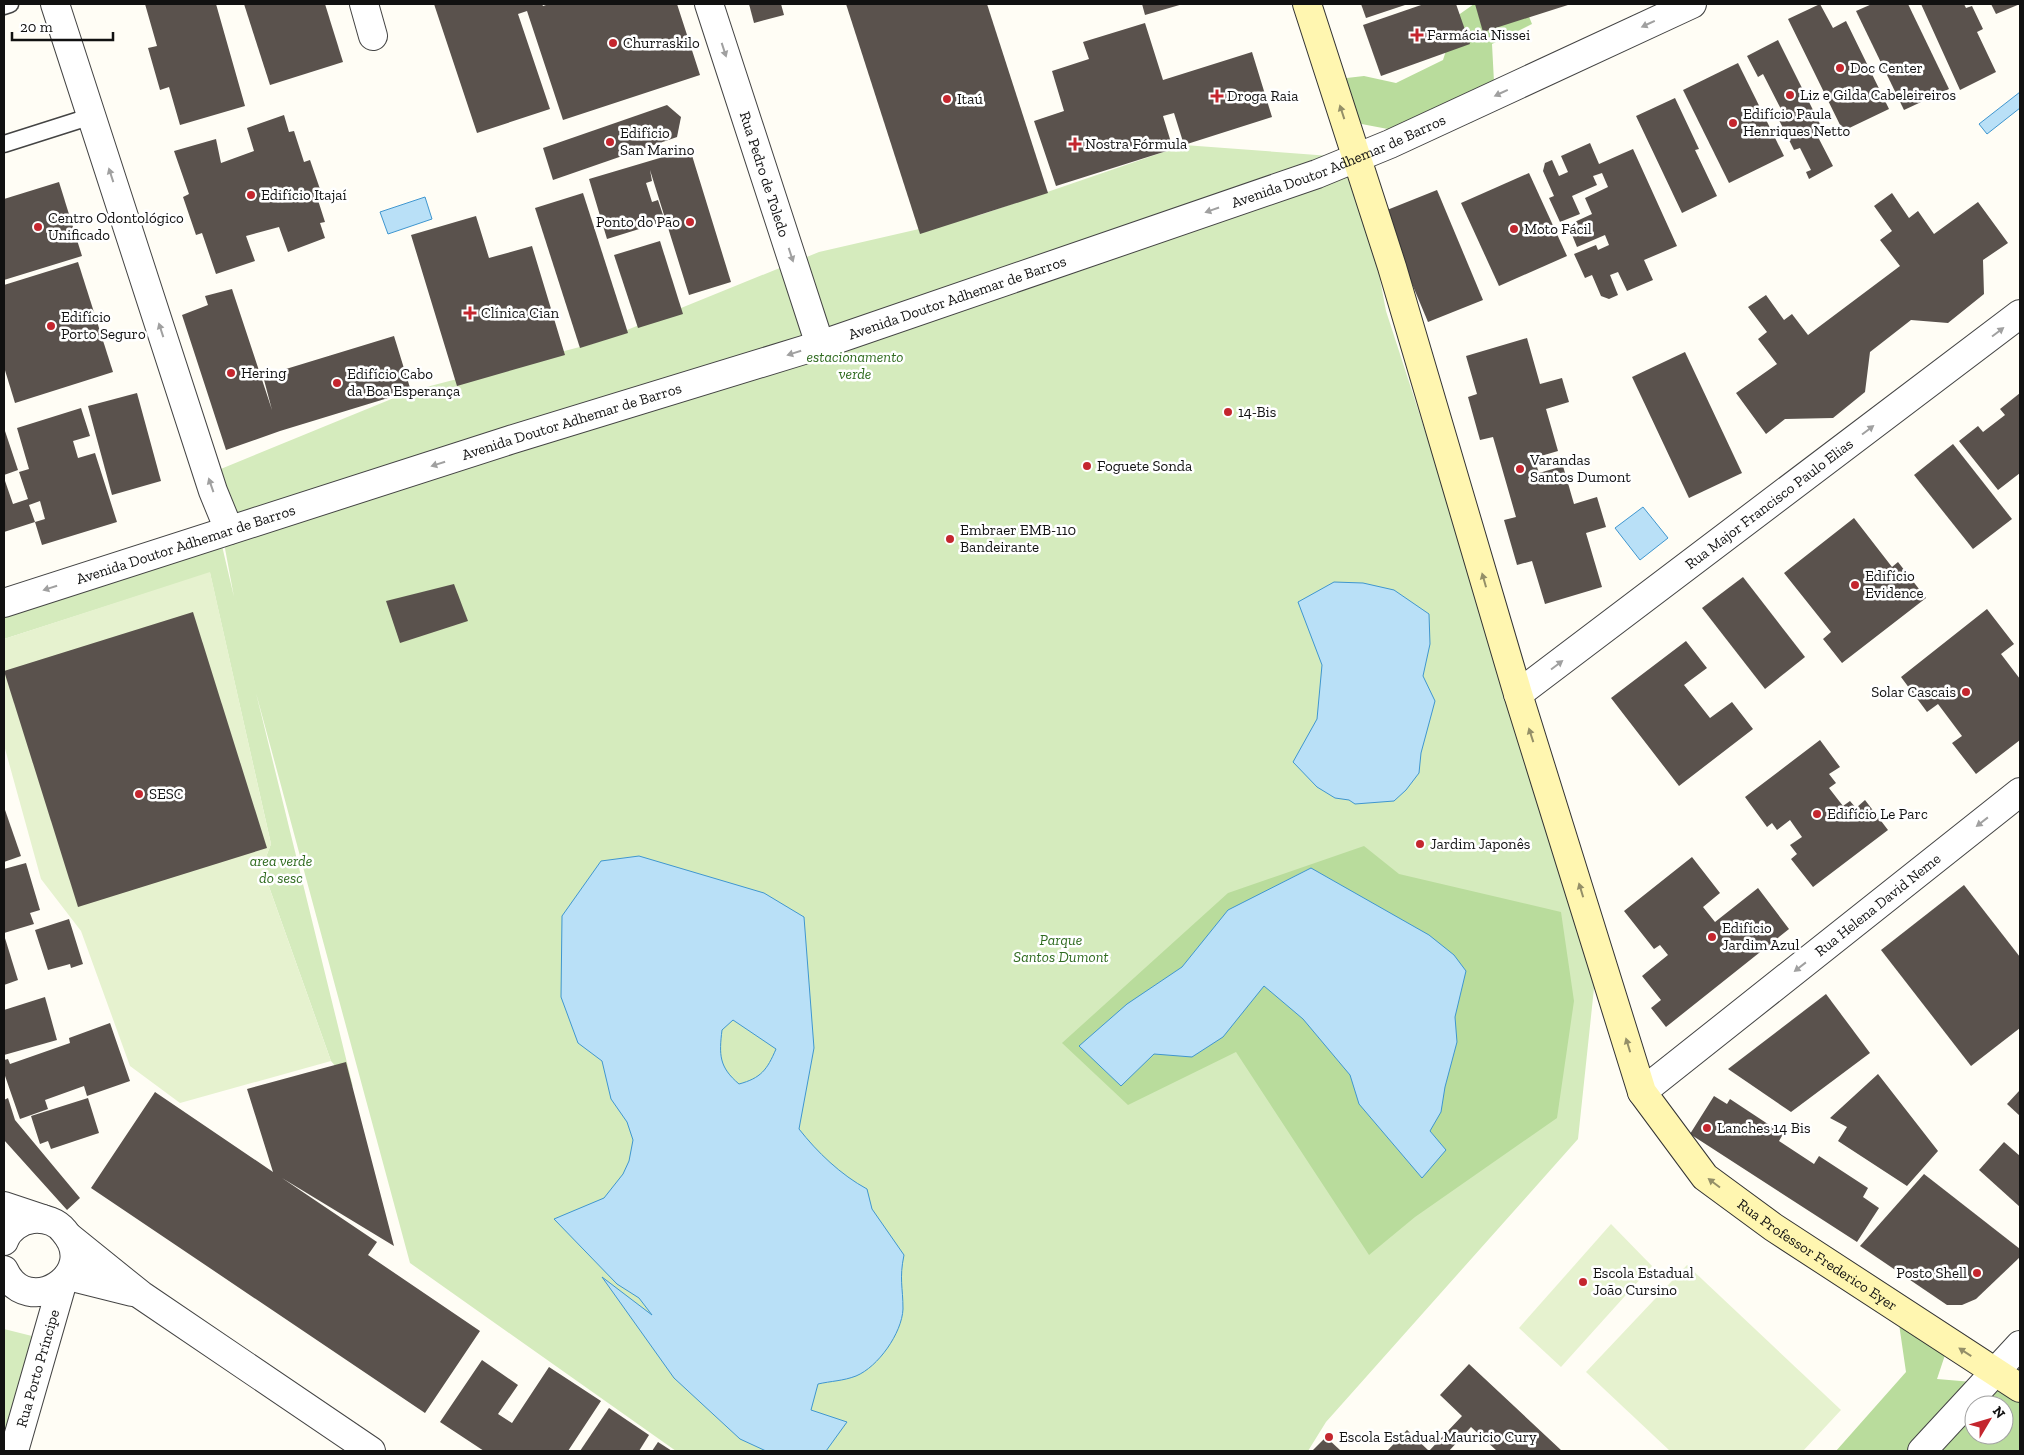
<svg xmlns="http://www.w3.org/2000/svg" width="2024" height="1455" font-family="'Zilla Slab',serif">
<rect width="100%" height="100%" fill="#fffdf5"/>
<!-- green -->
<g fill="#d5ebbd">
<path d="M1184 145 1357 158 1386 311 1597 960 1578 1139 1326 1422 1308 1451H676L410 1263 256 693 353 1087 331 1061 262 867 271 844 210 573 4 639V603L219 533 234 597 211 473 411 391 595 343 819 252 980 215Z"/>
<path d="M4 1329 32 1336 7 1451H4Z"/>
</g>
<!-- forest -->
<g fill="#b9dc9c" fill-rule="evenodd">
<path d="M1474 4H1524L1532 24 1492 44 1494 82 1473 122 1430 137 1351 122 1338 79 1364 76 1396 83 1443 60 1457 16Z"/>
<path d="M1364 846 1399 874 1561 912 1574 1001 1557 1118 1415 1217 1369 1255 1236 1052 1128 1105 1062 1043 1228 893Z"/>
<path d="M1898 1317 1948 1346 1937 1379 2020 1386V1451H1836L1906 1372ZM1974 1405H2004V1435H1974Z"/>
</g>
<!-- pitch -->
<g fill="#e6f2cf">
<path d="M210 572 271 844 262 867 331 1061 180 1103 130 1066 81 931 41 879 4 745V639Z"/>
<path d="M1611 1224 1652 1266 1561 1367 1519 1328Z"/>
<path d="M1687 1265 1841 1410 1803 1451H1670L1586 1372Z"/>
</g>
<!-- water -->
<g fill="#b9e0f7" stroke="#3f96cf" fill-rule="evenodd">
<path d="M2020 92V108L1987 134 1979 124Z"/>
<path d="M425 197 432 219 388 234 380 212Z"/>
<path d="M1643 507 1668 538 1640 560 1615 528Z"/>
<path d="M1334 582 1363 583 1394 590 1429 614 1430 644 1423 676 1435 701 1421 753 1419 773 1406 790 1394 801 1355 804 1349 800 1335 798 1317 787 1293 762 1317 719 1322 665 1298 602Z"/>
<path d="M639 856 764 893 804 917 814 1048 799 1129C817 1152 841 1175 867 1189L872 1209 904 1255C899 1279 903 1287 903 1309 902 1333 878 1367 856 1376 843 1381 831 1381 818 1384L811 1410 847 1422 826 1451H766L740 1439 674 1378 602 1277 652 1315 639 1298 617 1284 554 1219 604 1198 623 1174 629 1161 633 1140 627 1122 611 1099 602 1061 578 1043 561 997 562 916 601 861ZM733 1020 776 1049C767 1070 761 1078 739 1084 719 1067 719 1055 722 1030Z"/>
<path d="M1311 868 1429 935 1454 955 1466 971 1455 1017 1457 1042 1445 1087 1441 1112 1430 1131 1446 1150 1422 1178 1359 1104 1350 1075 1303 1019 1264 986 1223 1037 1192 1057 1154 1054 1121 1086 1079 1046 1127 1004 1182 967 1228 910Z"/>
</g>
<!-- building -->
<g fill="#5a524d">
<path d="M145 4H216L245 106 180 125 169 87 160 90 148 48 157 46Z"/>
<path d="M244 4H325L343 62 270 85Z"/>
<path d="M434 4H542L543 6 549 4H677L700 75 563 120 527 11 518 14 550 109 477 133Z"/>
<path d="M749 4H781L784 15 754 23Z"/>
<path d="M846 4H987L1048 193 920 234Z"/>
<path d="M1142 4H1183L1145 15Z"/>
<path d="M1361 4H1408L1366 18Z"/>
<path d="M1424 4H1456L1470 44 1381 76 1363 25Z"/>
<path d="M1475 4H1571L1483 32Z"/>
<path d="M1820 4 1833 28 1846 21 1889 109 1843 131 1788 19Z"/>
<path d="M1872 4H1908L1949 89 1904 110 1856 11Z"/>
<path d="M1921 4H1964L1966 8 1972 6 1983 29 1977 32 1996 72 1960 90Z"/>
<path d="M1991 4H2020L1996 14Z"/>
<path d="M1145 23 1163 80 1252 52 1272 117 1184 145 1174 113 1163 116 1173 149 1056 186 1034 121 1064 111 1052 71 1089 59 1083 42Z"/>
<path d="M1778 40 1825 134 1818 137 1833 166 1809 179 1806 172 1811 170 1800 148 1794 150 1777 116 1783 113 1763 74 1758 77 1747 56Z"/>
<path d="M1738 63 1784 156 1729 183 1683 90Z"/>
<path d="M1675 98 1699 149 1695 150 1717 196 1682 213 1636 116Z"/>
<path d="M667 105 681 117 677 137 553 180 543 148Z"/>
<path d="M284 115 289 132 294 131 304 162 310 160 321 192 316 194 325 222 320 223 325 238 288 252 279 227 246 236 255 261 216 274 202 233 196 235 183 197 189 194 174 151 216 139 221 163 254 151 247 128Z"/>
<path d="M1590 143 1599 164 1633 149 1677 246 1644 260 1653 280 1627 291 1618 272 1610 275 1618 295 1609 299 1601 296 1592 275 1585 278 1574 254 1596 245 1598 250 1609 245 1605 235 1577 247 1568 225 1592 214 1585 198 1608 187 1602 173 1593 176 1597 185 1572 196 1580 214 1560 222 1549 198 1554 196 1543 171 1545 163 1552 160 1559 176 1568 172 1561 156Z"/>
<path d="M690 149 731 282 689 295 650 170 652 181 646 183 652 202 658 200 665 221 607 239 589 179Z"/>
<path d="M1529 173 1567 256 1499 286 1461 203Z"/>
<path d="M59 182 82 256 4 280V199Z"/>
<path d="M1437 190 1483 300 1428 322 1382 212Z"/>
<path d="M583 193 628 333 580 348 535 208Z"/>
<path d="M1892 193 1909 218 1918 211 1934 234 1978 202 2008 243 1983 260 1984 294 1948 323 1911 320 1870 352 1865 392 1833 418 1785 419 1766 434 1736 393 1777 364 1758 339 1767 332 1748 307 1766 295 1784 320 1792 314 1808 335 1900 266 1880 240 1892 231 1874 206Z"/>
<path d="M476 216 489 258 532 246 565 355 457 386 411 235Z"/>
<path d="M660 241 683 314 638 328 614 255Z"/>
<path d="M78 262 113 372 15 403 4 367V285Z"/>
<path d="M232 289 272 410 263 376 394 336 411 391 280 431 226 450 182 315 208 305 205 296Z"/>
<path d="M1527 338 1540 384 1562 378 1569 402 1546 409 1558 451 1534 458 1539 473 1563 466 1574 504 1597 497 1606 527 1586 533 1602 587 1545 604 1532 561 1517 565 1504 520 1516 517 1493 437 1480 440 1468 397 1477 394 1466 356Z"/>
<path d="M1685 352 1742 473 1689 498 1632 377Z"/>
<path d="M137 393 161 481 112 495 88 406Z"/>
<path d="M2020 393V473L1998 490 1959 441 1978 426 1983 432 2005 415 2000 409Z"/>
<path d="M81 408 90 436 73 441 78 458 95 453 117 522 42 545 35 522 45 519 40 501 29 505 35 522 4 532V478L13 504 28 499 19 472 29 469 17 428Z"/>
<path d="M4 428 18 470 4 475Z"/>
<path d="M1953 444 2012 519 1973 549 1914 475Z"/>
<path d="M1854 518 1892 567 1898 562 1926 598 1842 663 1823 639 1831 632 1784 573Z"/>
<path d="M1743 577 1805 657 1765 689 1702 608Z"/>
<path d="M454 584 468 621 400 643 386 601Z"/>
<path d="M1987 609 2014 644 2001 654 2020 679V740L1976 774 1952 743 1962 736 1938 704 1927 712 1901 677Z"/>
<path d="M193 612 267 848 78 907 4 671Z"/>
<path d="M1686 641 1707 668 1684 685 1710 718 1732 702 1753 729 1679 786 1611 698Z"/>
<path d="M1820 740 1840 767 1829 774 1836 783 1829 788 1843 806 1850 801 1856 808 1865 800 1888 830 1813 887 1791 859 1797 854 1790 845 1802 837 1790 820 1777 830 1772 823 1767 827 1745 797Z"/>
<path d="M4 807 21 856 4 862Z"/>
<path d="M1692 857 1720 893 1703 907 1715 922 1758 888 1789 929 1666 1027 1651 1008 1661 1000 1642 976 1668 955 1660 945 1654 949 1624 911Z"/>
<path d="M26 863 40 910 30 913 34 924 4 933V869Z"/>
<path d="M1964 885 2020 957V1028L1971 1066 1881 950Z"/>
<path d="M69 919 83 964 71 968 70 964 48 970 35 930Z"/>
<path d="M4 935 18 980 4 985Z"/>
<path d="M1826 994 1870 1053 1791 1112 1728 1069Z"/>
<path d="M45 997 57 1040 4 1055V1010Z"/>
<path d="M110 1023 130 1081 87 1096 84 1086 45 1100 48 1109 20 1119 4 1073V1060L8 1059 10 1064 70 1043 69 1038Z"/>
<path d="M346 1062 394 1246 282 1178 377 1242 368 1255 480 1331 425 1413 91 1188 155 1092 273 1172 247 1089Z"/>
<path d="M1878 1074 1938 1151 1907 1186 1838 1141 1847 1127 1830 1118Z"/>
<path d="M2020 1090V1116L2007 1104Z"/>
<path d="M1714 1096 1727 1104 1730 1099 1783 1134 1779 1141 1814 1164 1819 1156 1868 1188 1863 1197 1879 1208 1857 1242 1690 1134Z"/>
<path d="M8 1098 15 1120 80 1198 67 1210 4 1140V1100Z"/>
<path d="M88 1098 99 1133 51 1149 48 1141 40 1144 31 1116Z"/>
<path d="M2004 1142 2020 1156V1207L1979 1170Z"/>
<path d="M1924 1174 2020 1249V1257L1976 1299 1962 1305H1947L1860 1246Z"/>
<path d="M482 1360 518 1385 498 1414 512 1423 549 1367 601 1401 568 1451H484L440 1422Z"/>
<path d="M1469 1364 1562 1451H1497L1471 1427 1449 1451H1387L1407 1430 1429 1451 1462 1416 1440 1395Z"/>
<path d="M609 1408 649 1435 639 1451H580Z"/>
<path d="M1326 1437 1341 1451H1312Z"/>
<path d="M658 1442 672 1451H652Z"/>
</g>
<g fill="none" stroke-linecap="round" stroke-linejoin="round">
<defs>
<g id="service">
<path d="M4 6 10 4"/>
<path d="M4 144 92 116"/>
</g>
<g id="minor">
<path d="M55 4 213 491 229 530"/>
<path d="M364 4 373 36"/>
<path id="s1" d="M709 4 820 345"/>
<path id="s2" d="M1518 694 2020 314"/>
<path id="s3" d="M1642 1092 2020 792"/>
<path d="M4 1206 43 1219"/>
<path d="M69 1237 141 1295 371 1451"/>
<path d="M4 1241C8 1229 21 1220 33 1219 45 1218 57 1222 64 1231 102 1274 27 1321 4 1270"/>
<path d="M68 1276 132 1292"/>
<path id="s4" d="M14 1451 62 1284"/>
</g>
<g id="tertiary">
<path id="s5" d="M4 603 510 440 820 345 1317 174 1390 144 1692 4"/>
<path d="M1922 1451 2020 1345"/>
</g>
<g id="secondary">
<path id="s6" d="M1307 4 1392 267 1518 694 1642 1092 1705 1177 1773 1227 2020 1388"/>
</g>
</defs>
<!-- service casing -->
<use href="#service" stroke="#444" stroke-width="19"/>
<!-- minor casing -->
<use href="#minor" stroke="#444" stroke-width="30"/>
<!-- tertiary casing -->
<use href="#tertiary" stroke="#444" stroke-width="30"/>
<!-- secondary casing -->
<use href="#secondary" stroke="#333" stroke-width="30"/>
<!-- service -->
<use href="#service" stroke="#fff" stroke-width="16"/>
<!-- minor -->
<use href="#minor" stroke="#fff" stroke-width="28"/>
<!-- tertiary -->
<use href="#tertiary" stroke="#fff" stroke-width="28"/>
<!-- secondary -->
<use href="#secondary" stroke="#fff6b0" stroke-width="28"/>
</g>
<!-- one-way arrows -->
<defs><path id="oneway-solid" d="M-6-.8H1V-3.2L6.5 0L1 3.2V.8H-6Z" transform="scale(1.25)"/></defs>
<g fill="#a0a0a0">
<use href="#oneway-solid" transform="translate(1648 24) rotate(155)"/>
<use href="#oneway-solid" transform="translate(724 50) rotate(72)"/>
<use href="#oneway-solid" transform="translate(1501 93) rotate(155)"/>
<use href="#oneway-solid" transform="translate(111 175) rotate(-108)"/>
<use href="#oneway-solid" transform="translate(1212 210) rotate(161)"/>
<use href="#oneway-solid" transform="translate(791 255) rotate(72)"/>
<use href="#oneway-solid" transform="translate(161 330) rotate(-108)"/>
<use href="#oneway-solid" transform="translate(1998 332) rotate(-37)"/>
<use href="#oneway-solid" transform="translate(794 353) rotate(163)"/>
<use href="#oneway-solid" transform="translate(1868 430) rotate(-37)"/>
<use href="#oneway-solid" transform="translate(438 464) rotate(162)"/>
<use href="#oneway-solid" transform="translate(211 485) rotate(-109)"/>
<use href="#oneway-solid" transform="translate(50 588) rotate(162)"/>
<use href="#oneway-solid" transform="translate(1557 665) rotate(-37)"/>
<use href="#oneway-solid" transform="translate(1982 822) rotate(142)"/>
<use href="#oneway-solid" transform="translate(1800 967) rotate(142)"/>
</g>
<g fill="#948f68">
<use href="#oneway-solid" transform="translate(1342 112) rotate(-108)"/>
<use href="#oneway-solid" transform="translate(1484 580) rotate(-106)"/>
<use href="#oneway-solid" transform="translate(1531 735) rotate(-108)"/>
<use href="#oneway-solid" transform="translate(1581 890) rotate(-107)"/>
<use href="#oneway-solid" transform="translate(1628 1045) rotate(-107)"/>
<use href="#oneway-solid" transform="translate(1714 1183) rotate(-143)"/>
<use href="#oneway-solid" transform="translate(1965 1352) rotate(-147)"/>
</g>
<!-- markers -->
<g fill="#c4262e" stroke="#fff" stroke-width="2">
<path d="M1414.5 27.5h5v5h5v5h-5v5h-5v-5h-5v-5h5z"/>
<circle cx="613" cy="43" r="5"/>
<circle cx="1840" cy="68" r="5"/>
<circle cx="1790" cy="95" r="5"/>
<path d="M1214.5 88.5h5v5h5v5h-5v5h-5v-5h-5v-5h5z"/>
<circle cx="947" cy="99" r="5"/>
<circle cx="1733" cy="123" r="5"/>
<circle cx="610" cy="142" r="5"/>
<path d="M1072.5 136.5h5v5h5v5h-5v5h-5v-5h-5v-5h5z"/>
<circle cx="251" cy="195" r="5"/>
<circle cx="690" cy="222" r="5"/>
<circle cx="38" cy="227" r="5"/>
<circle cx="1514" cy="229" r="5"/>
<path d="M467.5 305.5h5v5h5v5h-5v5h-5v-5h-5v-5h5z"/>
<circle cx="51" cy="326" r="5"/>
<circle cx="231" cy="373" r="5"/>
<circle cx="337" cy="383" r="5"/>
<circle cx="1228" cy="412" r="5"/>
<circle cx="1087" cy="466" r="5"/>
<circle cx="1520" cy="469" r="5"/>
<circle cx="950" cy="539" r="5"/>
<circle cx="1855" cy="585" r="5"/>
<circle cx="1966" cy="692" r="5"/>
<circle cx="139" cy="794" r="5"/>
<circle cx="1817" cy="814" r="5"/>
<circle cx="1420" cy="844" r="5"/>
<circle cx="1712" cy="937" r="5"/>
<circle cx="1707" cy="1128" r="5"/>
<circle cx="1977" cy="1273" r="5"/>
<circle cx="1583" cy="1282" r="5"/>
<circle cx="1329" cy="1437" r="5"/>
</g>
<g text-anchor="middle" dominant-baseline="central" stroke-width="5" stroke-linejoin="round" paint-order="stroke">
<!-- poi labels -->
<g font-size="15" fill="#111" stroke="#fff" text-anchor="start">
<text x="1427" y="35">Farmácia Nissei</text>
<text x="623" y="43">Churraskilo</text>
<text x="1850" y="68">Doc Center</text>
<text x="1800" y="95">Liz e Gilda Cabeleireiros</text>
<text x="1227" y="96">Droga Raia</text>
<text x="957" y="99">Itaú</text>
<text x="1743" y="114">Edifício Paula<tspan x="1743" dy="17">Henriques Netto</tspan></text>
<text x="620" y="133">Edifício<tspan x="620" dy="17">San Marino</tspan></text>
<text x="1085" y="144">Nostra Fórmula</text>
<text x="261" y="195">Edifício Itajaí</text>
<text x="48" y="218">Centro Odontológico<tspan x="48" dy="17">Unificado</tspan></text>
<text x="680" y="222" text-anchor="end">Ponto do Pão</text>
<text x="1524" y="229">Moto Fácil</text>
<text x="481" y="313">Clínica Cian</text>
<text x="61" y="317">Edifício<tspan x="61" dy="17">Porto Seguro</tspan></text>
<text x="241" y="373">Hering</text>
<text x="347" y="374">Edifício Cabo<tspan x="347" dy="17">da Boa Esperança</tspan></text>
<text x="1238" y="412">14-Bis</text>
<text x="1530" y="460">Varandas<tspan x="1530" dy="17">Santos Dumont</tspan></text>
<text x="1097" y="466">Foguete Sonda</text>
<text x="960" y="530">Embraer EMB-110<tspan x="960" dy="17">Bandeirante</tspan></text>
<text x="1865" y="576">Edifício<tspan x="1865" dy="17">Evidence</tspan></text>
<text x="1956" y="692" text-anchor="end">Solar Cascais</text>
<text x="149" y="794">SESC</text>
<text x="1827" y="814">Edifício Le Parc</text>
<text x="1430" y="844">Jardim Japonês</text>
<text x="1722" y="928">Edifício<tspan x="1722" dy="17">Jardim Azul</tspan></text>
<text x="1717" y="1128">Lanches 14 Bis</text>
<text x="1593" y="1273">Escola Estadual<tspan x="1593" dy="17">João Cursino</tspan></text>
<text x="1967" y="1273" text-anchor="end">Posto Shell</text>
<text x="1339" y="1437">Escola Estadual Mauricio Cury</text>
</g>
<!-- street labels -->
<g font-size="15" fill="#111" stroke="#fff">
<text stroke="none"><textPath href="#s5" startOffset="1406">Avenida Doutor Adhemar de Barros</textPath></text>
<text stroke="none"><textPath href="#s1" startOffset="179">Rua Pedro de Toledo</textPath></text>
<text stroke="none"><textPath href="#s5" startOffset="1001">Avenida Doutor Adhemar de Barros</textPath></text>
<text stroke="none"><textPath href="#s5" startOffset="596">Avenida Doutor Adhemar de Barros</textPath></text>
<text stroke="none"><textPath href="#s2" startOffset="315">Rua Major Francisco Paulo Elias</textPath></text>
<text stroke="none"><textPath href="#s5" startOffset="191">Avenida Doutor Adhemar de Barros</textPath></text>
<text stroke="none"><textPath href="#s3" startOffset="301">Rua Helena David Neme</textPath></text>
<text stroke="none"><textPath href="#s6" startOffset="1381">Rua Professor Frederico Eyer</textPath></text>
<text stroke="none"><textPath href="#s4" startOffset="86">Rua Porto Príncipe</textPath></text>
</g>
<!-- park labels -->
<g font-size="15" font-style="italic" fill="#2f6b1f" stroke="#fff">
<text x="855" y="357">estacionamento<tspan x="855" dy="17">verde</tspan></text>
<text x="281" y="861">area verde<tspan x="281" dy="17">do sesc</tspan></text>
<text x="1061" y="940">Parque<tspan x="1061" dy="17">Santos Dumont</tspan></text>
</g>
</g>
<!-- border -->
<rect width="2024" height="1455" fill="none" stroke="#111111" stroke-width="10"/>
<!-- north arrow -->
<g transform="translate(1989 1420) rotate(52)"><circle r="24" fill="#ffffff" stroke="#a0a0a0"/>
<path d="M0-4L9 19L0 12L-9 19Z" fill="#c4262e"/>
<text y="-8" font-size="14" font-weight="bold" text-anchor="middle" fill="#111111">N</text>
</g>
<!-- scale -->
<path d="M12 32v8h101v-8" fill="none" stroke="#111111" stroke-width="2.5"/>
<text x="20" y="32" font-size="15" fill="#111111" stroke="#ffffff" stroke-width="4" paint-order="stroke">20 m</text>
</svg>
